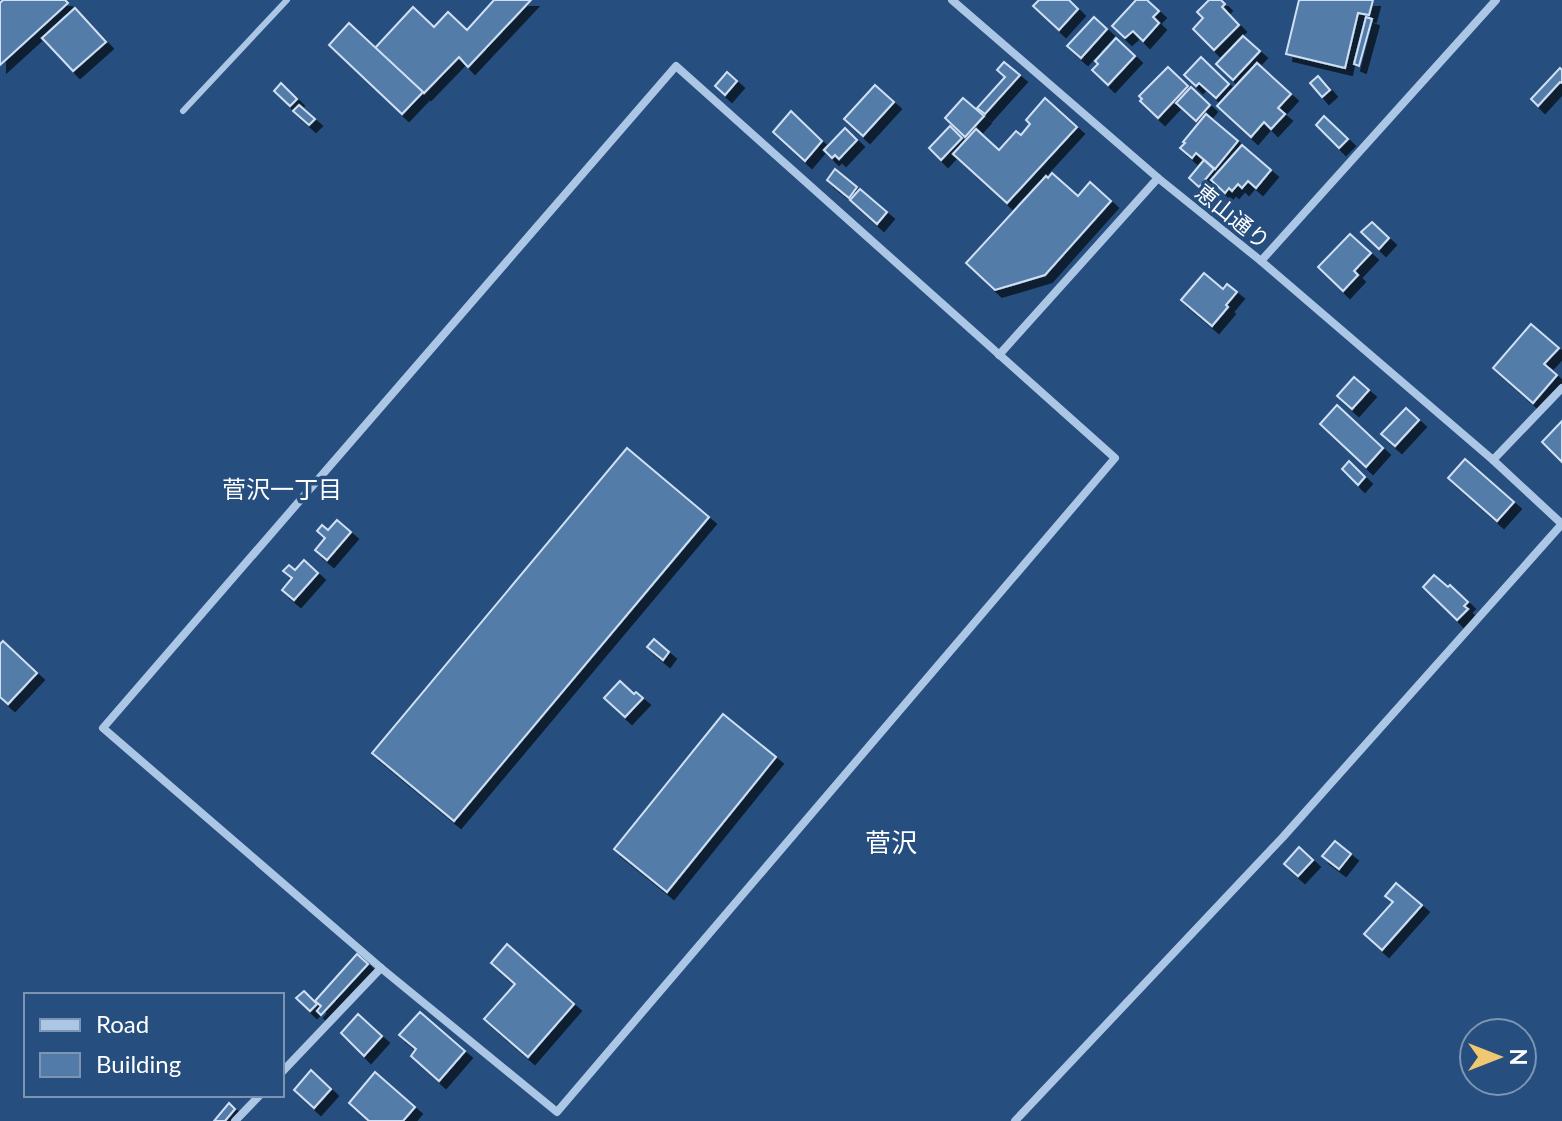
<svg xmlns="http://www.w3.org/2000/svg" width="1562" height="1121" font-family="Lato,'Noto Sans JP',sans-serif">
<defs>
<filter id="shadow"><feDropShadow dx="7" dy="7" stdDeviation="0" flood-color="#0009"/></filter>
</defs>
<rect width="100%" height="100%" fill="#264e7e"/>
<!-- building -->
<g fill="#527ba9" stroke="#cfe0f4" stroke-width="2" filter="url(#shadow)">
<path d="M3 0H65L68 3 0 65V3Z"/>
<path d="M494 0H531L468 67 459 57 424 93 375 48 413 7 434 27 448 12 467 30Z"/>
<path d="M1039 0H1069L1078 9 1059 30 1033 6Z"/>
<path d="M1136 0H1147L1159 11 1153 17 1159 23 1143 41 1133 31 1125 38 1112 26Z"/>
<path d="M1209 0H1221L1225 4 1222 7 1239 25 1214 50 1193 29 1203 18 1197 12Z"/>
<path d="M1299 0H1373L1369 15 1358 13 1345 68 1286 54Z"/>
<path d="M75 8 106 42 73 71 42 38Z"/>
<path d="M1094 17 1107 29 1081 58 1067 46Z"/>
<path d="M1366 17 1372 19 1359 66 1354 64Z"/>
<path d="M349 23 423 92 402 114 329 45Z"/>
<path d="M1243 36 1260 51 1233 80 1216 64Z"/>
<path d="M1116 38 1135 56 1108 85 1092 70 1098 64 1095 61Z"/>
<path d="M1201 57 1229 84 1216 98 1199 83 1196 86 1184 75Z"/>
<path d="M1004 62 1020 75 985 114 977 108 1005 77 997 70Z"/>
<path d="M1257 63 1291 94 1278 108 1285 114 1271 129 1264 122 1251 137 1217 106Z"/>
<path d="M1168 67 1188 86 1158 118 1140 101 1142 99 1139 96Z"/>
<path d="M1560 68 1562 70V83L1560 82 1538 106 1531 99Z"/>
<path d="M727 72 737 81 725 95 715 86Z"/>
<path d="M1318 76 1330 90 1322 97 1310 83Z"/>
<path d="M281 83 297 99 290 106 274 91Z"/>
<path d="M875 85 894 102 863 136 844 119Z"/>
<path d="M1191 87 1210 105 1196 121 1176 103Z"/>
<path d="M963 98 984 116 965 137 945 118Z"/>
<path d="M1045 98 1077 127 1007 203 953 154 976 129 999 150 1016 131 1021 135 1030 124 1026 120Z"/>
<path d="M299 105 315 119 309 125 293 111Z"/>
<path d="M791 111 822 141 805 161 773 132Z"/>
<path d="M1206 114 1238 141 1215 169 1196 153 1192 158 1180 148 1185 143 1183 142Z"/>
<path d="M1324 116 1348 139 1339 148 1316 125Z"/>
<path d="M950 126 962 138 941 160 929 148Z"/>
<path d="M845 128 857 140 839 159 835 155 832 158 824 150Z"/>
<path d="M1242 145 1271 170 1256 188 1248 181 1242 188 1238 184 1232 191 1229 188 1225 193 1211 180Z"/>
<path d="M1204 160 1214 169 1199 187 1189 178Z"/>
<path d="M835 169 857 187 849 198 827 180Z"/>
<path d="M1052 173 1078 196 1090 182 1111 201 1045 275 995 290 966 263 1046 176 1048 178Z"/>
<path d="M860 189 887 212 877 224 850 200Z"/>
<path d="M1372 222 1389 238 1379 249 1361 232Z"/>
<path d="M1350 234 1371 253 1354 271 1358 275 1343 291 1318 267Z"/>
<path d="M1204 273 1223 289 1227 284 1237 292 1226 305 1228 307 1212 326 1181 300Z"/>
<path d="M1531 324 1559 348 1544 364 1557 375 1533 403 1493 368Z"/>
<path d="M1354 377 1369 390 1352 409 1337 396Z"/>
<path d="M1337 405 1383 448 1366 467 1320 424Z"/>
<path d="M1406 408 1419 420 1395 446 1381 434Z"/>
<path d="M1562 421V462L1542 442Z"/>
<path d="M627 448 709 517 454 821 372 753Z"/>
<path d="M1465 459 1514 502 1497 521 1448 478Z"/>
<path d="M1349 461 1365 477 1358 485 1342 469Z"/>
<path d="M337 520 351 532 327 560 315 550 325 538 317 531 322 525 328 530Z"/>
<path d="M304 560 318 573 294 600 282 590 292 578 283 571 289 565 295 570Z"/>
<path d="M1434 575 1448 587 1450 585 1468 602 1464 606 1468 609 1457 620 1423 587Z"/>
<path d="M654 639 669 652 663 660 647 647Z"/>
<path d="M3 641 37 673 8 704 0 697V644Z"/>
<path d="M620 681 634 694 636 692 643 698 625 717 604 698Z"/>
<path d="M723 714 776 757 667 892 614 849Z"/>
<path d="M1335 841 1351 854 1339 869 1322 856Z"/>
<path d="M1299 847 1313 860 1298 876 1284 864Z"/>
<path d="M1396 883 1422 905 1382 950 1364 934 1393 902 1385 896Z"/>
<path d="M507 944 574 1004 528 1057 484 1019 515 984 491 963Z"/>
<path d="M357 954 368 964 321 1015 317 1011 321 1006 315 1001Z"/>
<path d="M304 991 317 1004 310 1011 296 998Z"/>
<path d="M420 1012 465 1051 439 1081 411 1056 416 1049 399 1035Z"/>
<path d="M358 1014 382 1036 364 1056 341 1033Z"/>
<path d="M311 1070 331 1089 314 1108 294 1090Z"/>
<path d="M375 1072 415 1107 403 1121H369L349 1103Z"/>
<path d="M229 1103 235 1109 225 1121H214Z"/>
</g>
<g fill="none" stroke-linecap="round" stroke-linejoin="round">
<!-- lane -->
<path stroke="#acc7e5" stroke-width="6" d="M183 111 287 0"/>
<!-- street -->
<g stroke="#acc7e5" stroke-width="8">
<path d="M952 0 1158 178 1261 261 1493 460 1562 524"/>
<path d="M676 66 1115 458 557 1112 381 968 103 728Z"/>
<path d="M1261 261 1496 0"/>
<path d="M999 355 1158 178"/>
<path d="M1493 460 1562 388"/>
<path d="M282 1072 381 968"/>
<path d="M235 1121 260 1095"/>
<path d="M1015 1121 1283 837 1562 524"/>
</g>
</g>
<g text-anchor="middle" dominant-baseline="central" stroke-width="7" stroke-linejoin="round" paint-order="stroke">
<!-- street labels -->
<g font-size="22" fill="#fff" stroke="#264e7e">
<text transform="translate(1233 216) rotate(39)">恵山通り</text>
</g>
<!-- neighbourhood labels -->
<g font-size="24" fill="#fff" stroke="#264e7e">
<text x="282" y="488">菅沢一丁目</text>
</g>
<!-- quarter labels -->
<g font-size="26" fill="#fff" stroke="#264e7e">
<text x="891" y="842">菅沢</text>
</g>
</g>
<!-- legend -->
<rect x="24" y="993" width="260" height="104" fill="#264e7e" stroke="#7d95b2" stroke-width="2"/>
<rect x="40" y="1019" width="40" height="12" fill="#acc7e5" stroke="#7d95b2" stroke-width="2"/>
<text x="96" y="1033" font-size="24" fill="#ffffff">Road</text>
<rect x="40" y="1053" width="40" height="24" fill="#527ba9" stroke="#7d95b2" stroke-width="2"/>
<text x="96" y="1073" font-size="24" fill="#ffffff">Building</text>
<!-- north arrow -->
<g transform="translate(1498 1057) rotate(90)"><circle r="38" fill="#264e7e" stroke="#7d95b2" stroke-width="2"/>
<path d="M0-6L14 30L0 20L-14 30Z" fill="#efc871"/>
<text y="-12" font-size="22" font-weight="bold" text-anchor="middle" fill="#ffffff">N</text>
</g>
</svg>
